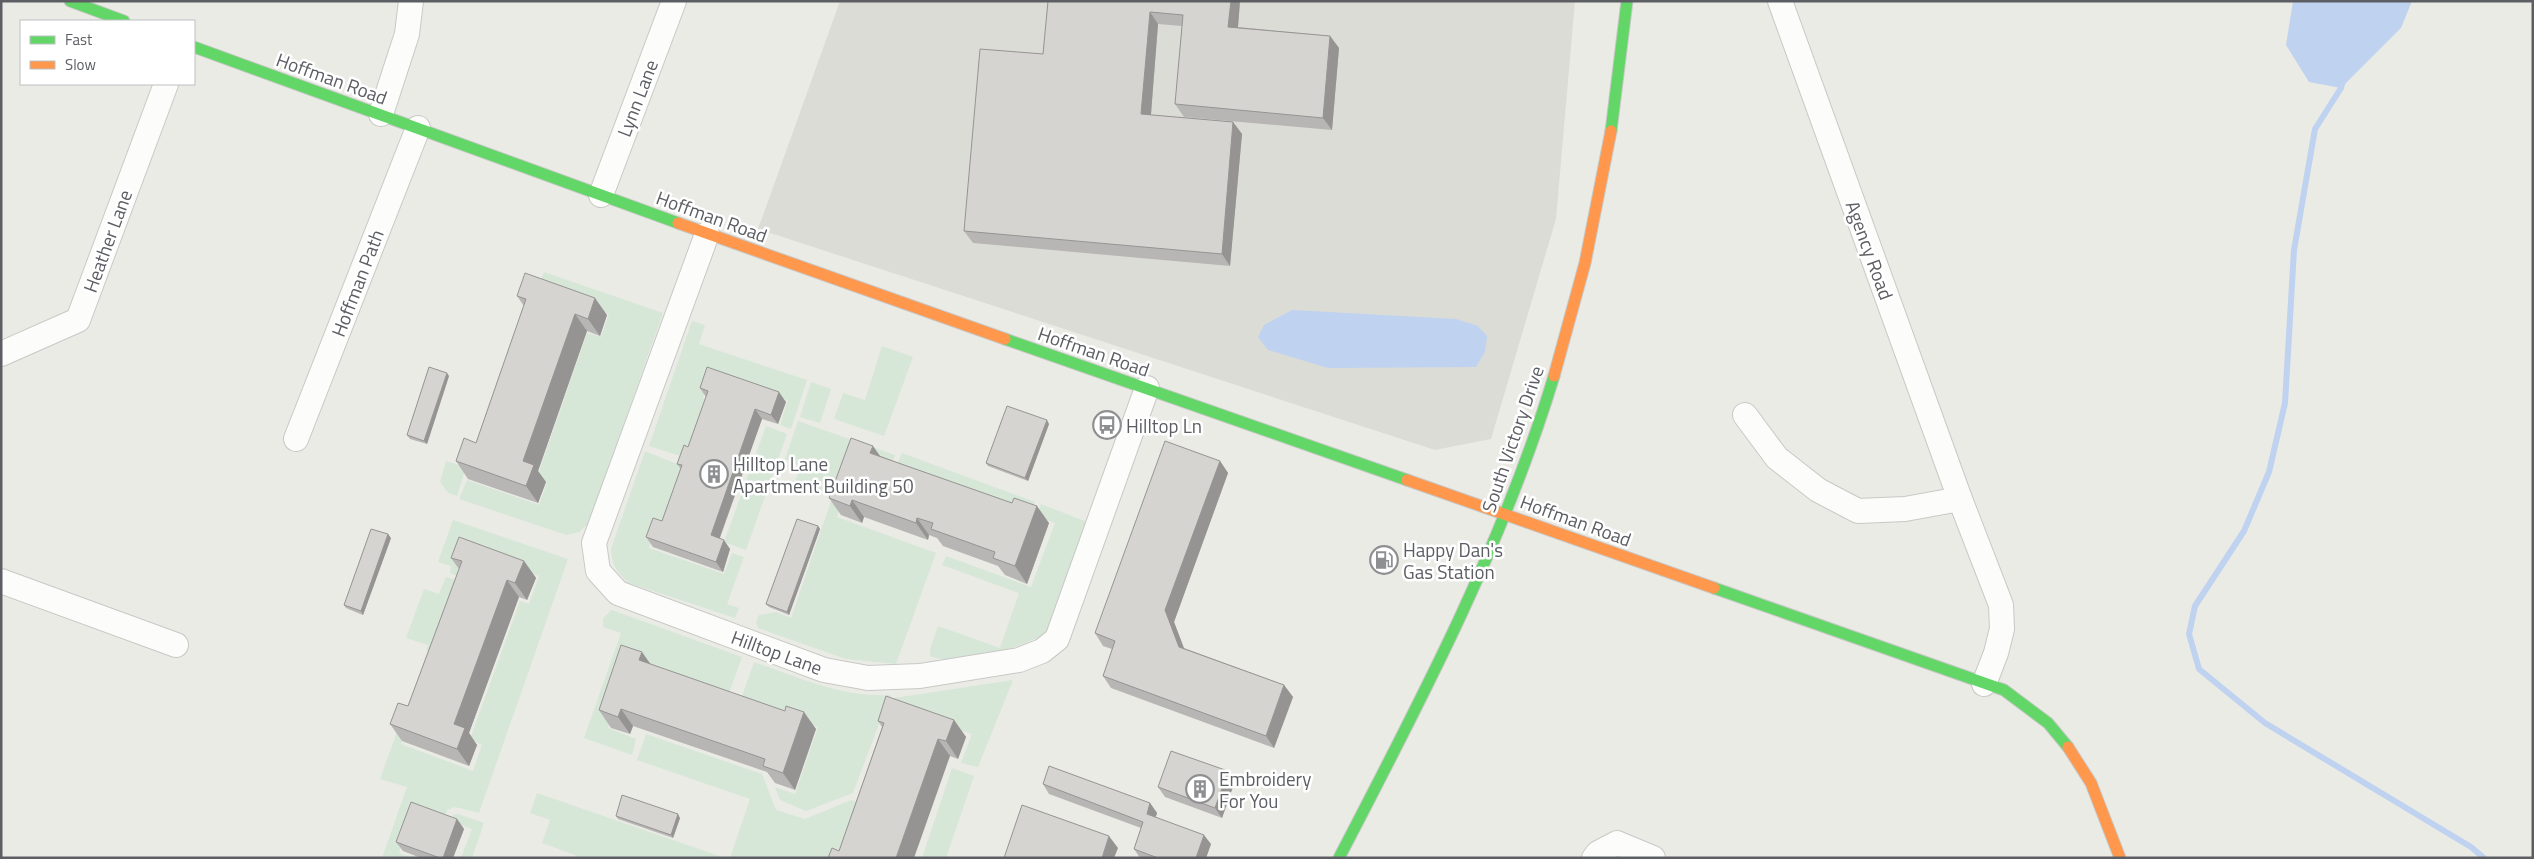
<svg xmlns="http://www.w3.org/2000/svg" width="2534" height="859" font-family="'Titillium Web',sans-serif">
<rect width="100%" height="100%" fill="#ebebe6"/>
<!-- industrial -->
<path fill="#dcdcd7" d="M840 1H1575L1556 219 1491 439 1435 450 758 229Z"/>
<!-- green -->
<g fill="#d6e6d7">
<path d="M544 272 663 313 588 524 579 532 566 535 459 499 467 480 539 505 547 482 537 477 587 333 601 337 609 314 537 289Z"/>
<path d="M692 321 705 325 699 344 807 380 791 429 780 425 788 400 711 372 703 398 712 401 686 458 649 446Z"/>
<path d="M882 346 913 357 884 436 834 419 843 393 865 400Z"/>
<path d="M811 382 831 389 820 423 800 417Z"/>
<path d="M798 421 895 455 892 463 860 452 837 517 936 553 896 664 846 659 758 628 756 622 759 615 776 612 791 618 833 495 795 482 801 466 785 459Z"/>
<path d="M766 426 787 434 746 550 724 542Z"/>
<path d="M645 451 682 466 668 527 657 524 649 548 724 574 732 553 744 557 727 604 739 608 735 618 629 583C617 572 612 566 611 549Z"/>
<path d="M902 453 1035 502 1031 513 896 466Z"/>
<path d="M446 461 466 467 457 496 448 493 440 482Z"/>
<path d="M1041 504 1087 522 1050 624C1048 627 1046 631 1043 634 1026 648 950 666 930 656V649L938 626 1000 648 1019 593 942 565 946 556 1031 587 1055 523 1037 516Z"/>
<path d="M453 520 568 559 479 813 455 807 447 810 445 819 416 807 399 853 410 858H382L407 787 380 779 402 718 408 720 401 744 473 771 482 745 470 739 520 601 529 604 539 576 468 551 459 577 450 573 451 566 438 562Z"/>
<path d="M446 577 468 584 442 656 426 650 428 645 406 638 424 589 439 594Z"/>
<path d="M612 610 742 657 729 693 633 659 608 728 636 739 632 755 584 738 621 633 603 627V618Z"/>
<path d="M754 662C798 677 842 698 890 695L853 793 806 811 780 800 775 787 795 794 818 727 741 699Z"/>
<path d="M1013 680 978 767 961 763 972 734 898 710 860 792 894 698Z"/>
<path d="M646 734 762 774 776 810 805 819 851 800 870 806 852 858H730L750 799 637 760Z"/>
<path d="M952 768 974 776 946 858H922Z"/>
<path d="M537 793 725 858H575V855L542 843 550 820 530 813Z"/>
<path d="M458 814 484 823 472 858H461L472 829 451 821 453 815Z"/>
</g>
<!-- water -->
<g fill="#bfd2f0">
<path d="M2293 1H2412L2401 28 2341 88 2309 82 2286 45Z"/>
<path d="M1292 310 1456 319 1478 326 1487 336 1485 352 1476 367 1328 368 1268 350 1258 337 1264 325Z"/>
</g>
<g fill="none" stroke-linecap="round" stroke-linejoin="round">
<!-- stream -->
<path stroke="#bfd2f0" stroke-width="6" d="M2343 80 2341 88 2315 129 2294 250 2285 403 2269 472 2244 531 2195 606 2189 634 2199 669 2265 723 2471 847 2484 858"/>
<defs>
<g id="street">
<path d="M1780 1 1960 499 2001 605 2002 629 1996 653 1984 684"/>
<path d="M381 114 407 34 411 1"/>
<path d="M601 195 674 1"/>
<path d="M707 234 594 543 598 571 618 593 824 670 868 678 920 676 1019 660 1042 651 1057 639 1147 388"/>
<path d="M1 354 78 320 166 84"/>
<path d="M1745 415 1777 458 1818 490 1858 511 1905 509 1960 499"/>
<path d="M296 439 418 128"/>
<path d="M1 581 176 645"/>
<path d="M1594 858 1598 853 1617 843 1653 858"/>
</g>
<g id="fast">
<path d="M70 1 124 21"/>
<path d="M194 47 678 223"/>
<path d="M1611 131 1627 1"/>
<path d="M1005 339 1407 480"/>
<path d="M1714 588 2004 690 2048 723 2068 747"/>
<path d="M1339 858C1420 702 1503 545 1554 376"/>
</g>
<g id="slow">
<path d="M678 223 1005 339"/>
<path d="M1554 376 1585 263 1611 131"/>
<path d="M1407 480 1714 588"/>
<path d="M2068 747 2091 783 2120 858"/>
</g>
</defs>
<!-- street casing -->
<use href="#street" stroke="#c8c8c6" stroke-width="26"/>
<!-- fast casing -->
<use href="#fast" stroke="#c7c8c6" stroke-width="13"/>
<!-- slow casing -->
<use href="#slow" stroke="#c7c8c6" stroke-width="13"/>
<!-- street -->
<use href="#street" stroke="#fcfcfb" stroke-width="24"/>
<!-- fast -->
<use href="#fast" stroke="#63d668" stroke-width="11"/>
<!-- slow -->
<use href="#slow" stroke="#ff974d" stroke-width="11"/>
</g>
<!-- wall -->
<g fill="#b7b6b4">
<path d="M1048 1H1240L1238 27 1330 36 1339 48 1332 130 1184 117 1175 104 1182 26 1158 24 1151 115 1233 122 1242 134 1230 266 973 243 964 231 1043 54Z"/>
<path d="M517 296 607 315 600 336 587 331 538 471 546 482 538 503 468 479 456 461 476 443 524 306Z"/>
<path d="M449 376 427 444 410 439 407 435Z"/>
<path d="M700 388 786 402 778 424 762 419 720 538 730 549 723 572 653 547 646 537 662 521 681 469 677 464 688 447 706 397Z"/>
<path d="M1049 424 1028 481 988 466 986 463Z"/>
<path d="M881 456 1049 523 1027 584 1005 575 998 566 943 546 937 538 929 535 928 540 864 517 862 523 841 515 829 498Z"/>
<path d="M1220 461 1228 473 1174 622 1184 648 1284 685 1293 697 1274 748 1111 688 1103 676 1112 649 1103 646 1095 633Z"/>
<path d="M818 526 820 529 789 615 769 607 766 604Z"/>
<path d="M391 538 363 615 346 608 344 605Z"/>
<path d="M451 558 524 561 536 578 527 600 519 597 469 733 477 745 469 766 402 741 390 724 408 706 459 569Z"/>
<path d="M650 664 816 729 795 790 775 783 767 772 633 726 630 734 611 728 599 710Z"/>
<path d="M954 720 966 737 958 759 950 756 839 851 882 727 878 721Z"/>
<path d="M1228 771 1235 781 1222 818 1165 797 1158 787Z"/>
<path d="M1043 784 1150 803 1157 813 1156 817 1211 844 1206 858H1140L1134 849 1141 828 1049 794Z"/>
<path d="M616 816 680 818 673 838 618 819Z"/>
<path d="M457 819 464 829 453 858H421L403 851 396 842Z"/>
</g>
<!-- shaded-wall -->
<g fill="#959492">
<path d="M1231 1H1240L1237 39 1228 27Z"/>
<path d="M1150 12 1158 24 1150 126 1141 114Z"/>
<path d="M1330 36 1339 48 1332 130 1323 118Z"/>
<path d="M1233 122 1242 134 1230 266 1222 254Z"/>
<path d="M595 298 607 315 600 336 588 319Z"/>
<path d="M575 314 587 331 538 471 546 482 538 503 526 486 523 461Z"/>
<path d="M447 373 449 376 427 444 424 441Z"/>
<path d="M779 392 786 402 778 424 771 415Z"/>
<path d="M755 409 762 419 717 545 711 535Z"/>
<path d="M1047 420 1049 424 1028 481 1025 478Z"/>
<path d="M873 446 885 463 870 453Z"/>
<path d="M1220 461 1228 473 1174 622 1188 659 1179 647 1165 610Z"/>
<path d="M852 500 864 517 862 523 850 506Z"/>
<path d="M1037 506 1049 523 1027 584 1015 566Z"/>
<path d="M917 518 929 535 928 540 916 523Z"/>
<path d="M818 526 820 529 789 615 787 612Z"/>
<path d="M388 534 391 538 363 615 361 611Z"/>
<path d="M724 540 730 549 723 572 716 562Z"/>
<path d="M524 561 536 578 527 600 515 583Z"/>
<path d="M507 580 519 597 469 733 477 745 469 766 457 749 454 724Z"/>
<path d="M642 652 654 669 639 660Z"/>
<path d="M1284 685 1293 697 1274 748 1266 736Z"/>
<path d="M621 709 633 726 630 734 618 717Z"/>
<path d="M804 712 816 729 795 790 783 773Z"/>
<path d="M954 720 966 737 958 759 946 741Z"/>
<path d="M938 739 950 756 914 858H896Z"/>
<path d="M1228 771 1235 781 1222 818 1215 808Z"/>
<path d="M1150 803 1157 813 1153 823 1147 814Z"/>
<path d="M678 814 680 818 673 838 671 835Z"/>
<path d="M457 819 464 829 453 858H443Z"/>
<path d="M1204 835 1211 844 1206 858H1196Z"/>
<path d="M1109 836 1118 848 1114 858H1102Z"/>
</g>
<!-- building -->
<g fill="#d5d4d1" stroke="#959492">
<path d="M1048 1H1231L1228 27 1330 36 1323 118 1175 104 1183 15 1150 12 1141 114 1233 122 1222 254 964 231 980 49 1043 54Z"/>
<path d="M525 273 595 298 588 319 575 314 523 461 534 465 526 486 456 461 464 438 476 443 526 299 517 296Z"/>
<path d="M429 367 447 373 424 441 407 435Z"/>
<path d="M707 367 779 392 771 415 755 409 711 535 724 540 716 562 646 537 653 518 662 521 682 465 677 464 684 445 688 447 708 391 700 388Z"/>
<path d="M1007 406 1047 420 1025 478 986 463Z"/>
<path d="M851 438 873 446 870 453 1012 503 1014 498 1037 506 1015 566 993 558 995 552 931 529 933 523 917 518 916 523 852 500 850 506 829 498Z"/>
<path d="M1165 441 1220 461 1165 610 1179 647 1284 685 1266 736 1103 676 1115 641 1095 633Z"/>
<path d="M797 519 818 526 787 612 766 604Z"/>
<path d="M371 529 388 534 361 611 344 605Z"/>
<path d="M459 537 524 561 515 583 507 580 454 724 465 728 457 749 390 724 398 703 408 706 462 561 451 558Z"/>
<path d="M621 645 642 652 639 660 785 711 786 706 804 712 783 773 763 766 765 759 621 709 618 717 599 710Z"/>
<path d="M886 696 954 720 946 741 938 739 896 858H828L832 848 839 851 884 723 878 721Z"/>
<path d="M1171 751 1228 771 1215 808 1158 787Z"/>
<path d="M1049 766 1150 803 1147 814 1204 835 1196 858H1158L1134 849 1143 822 1043 784Z"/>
<path d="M622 795 678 814 671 835 616 816Z"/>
<path d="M411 802 457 819 443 858H440L396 842Z"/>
<path d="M1022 805 1109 836 1102 858H1004Z"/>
</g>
<!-- icons -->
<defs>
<symbol id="bus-ring" viewBox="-11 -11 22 22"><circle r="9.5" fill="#fff" stroke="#8e8f91" stroke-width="1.5"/><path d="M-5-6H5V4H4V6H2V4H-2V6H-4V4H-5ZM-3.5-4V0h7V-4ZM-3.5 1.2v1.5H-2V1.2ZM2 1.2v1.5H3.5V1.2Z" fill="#8e8f91"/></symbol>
<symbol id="building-ring" viewBox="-11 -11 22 22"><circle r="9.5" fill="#fff" stroke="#8e8f91" stroke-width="1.5"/><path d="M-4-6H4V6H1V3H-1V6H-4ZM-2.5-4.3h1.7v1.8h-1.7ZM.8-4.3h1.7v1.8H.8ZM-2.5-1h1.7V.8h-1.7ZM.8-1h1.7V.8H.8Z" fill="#8e8f91"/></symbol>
<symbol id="fuel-ring" viewBox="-11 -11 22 22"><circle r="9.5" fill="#fff" stroke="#8e8f91" stroke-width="1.5"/><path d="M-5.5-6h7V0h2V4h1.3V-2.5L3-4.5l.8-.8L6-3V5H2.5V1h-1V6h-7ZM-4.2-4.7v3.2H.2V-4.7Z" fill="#8e8f91"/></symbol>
</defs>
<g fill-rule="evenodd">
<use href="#bus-ring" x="1091" y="409" width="32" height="32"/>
<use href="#building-ring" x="698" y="458" width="32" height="32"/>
<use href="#fuel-ring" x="1368" y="544" width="32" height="32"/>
<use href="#building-ring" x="1184" y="773" width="32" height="32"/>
</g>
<g text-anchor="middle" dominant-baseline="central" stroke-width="5" stroke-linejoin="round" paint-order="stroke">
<!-- street labels -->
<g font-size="19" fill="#5c5e63" stroke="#fff">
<text transform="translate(332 78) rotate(20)">Hoffman Road</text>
<text transform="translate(637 98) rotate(-69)">Lynn Lane</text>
<text transform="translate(712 216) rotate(20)">Hoffman Road</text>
<text transform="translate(107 241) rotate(-70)">Heather Lane</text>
<text transform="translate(1870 250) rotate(70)">Agency Road</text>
<text transform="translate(357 283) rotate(-69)">Hoffman Path</text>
<text transform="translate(1094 351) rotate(19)">Hoffman Road</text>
<text transform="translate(1512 439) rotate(-71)">South Victory Drive</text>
<text transform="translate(1576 520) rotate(20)">Hoffman Road</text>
<text transform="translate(777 652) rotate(20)">Hilltop Lane</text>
</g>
<!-- poi labels -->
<g font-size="19" fill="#5c5e63" stroke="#fff" text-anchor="start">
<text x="1126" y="425">Hilltop Ln</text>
<text x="733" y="463">Hilltop Lane<tspan x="733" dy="22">Apartment Building 50</tspan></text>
<text x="1403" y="549">Happy Dan's<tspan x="1403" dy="22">Gas Station</tspan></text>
<text x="1219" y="778">Embroidery<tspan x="1219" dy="22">For You</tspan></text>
</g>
</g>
<!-- border -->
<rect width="2534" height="859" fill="none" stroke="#5c5e63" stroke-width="5"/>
<!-- legend -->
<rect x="20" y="20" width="175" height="65" fill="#ffffff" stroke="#bebfc1"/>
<rect x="30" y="36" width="25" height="8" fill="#63d668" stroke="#bebfc1"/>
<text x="65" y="45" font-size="15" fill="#5c5e63">Fast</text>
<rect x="30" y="61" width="25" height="8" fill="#ff974d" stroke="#bebfc1"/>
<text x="65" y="70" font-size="15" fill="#5c5e63">Slow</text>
</svg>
